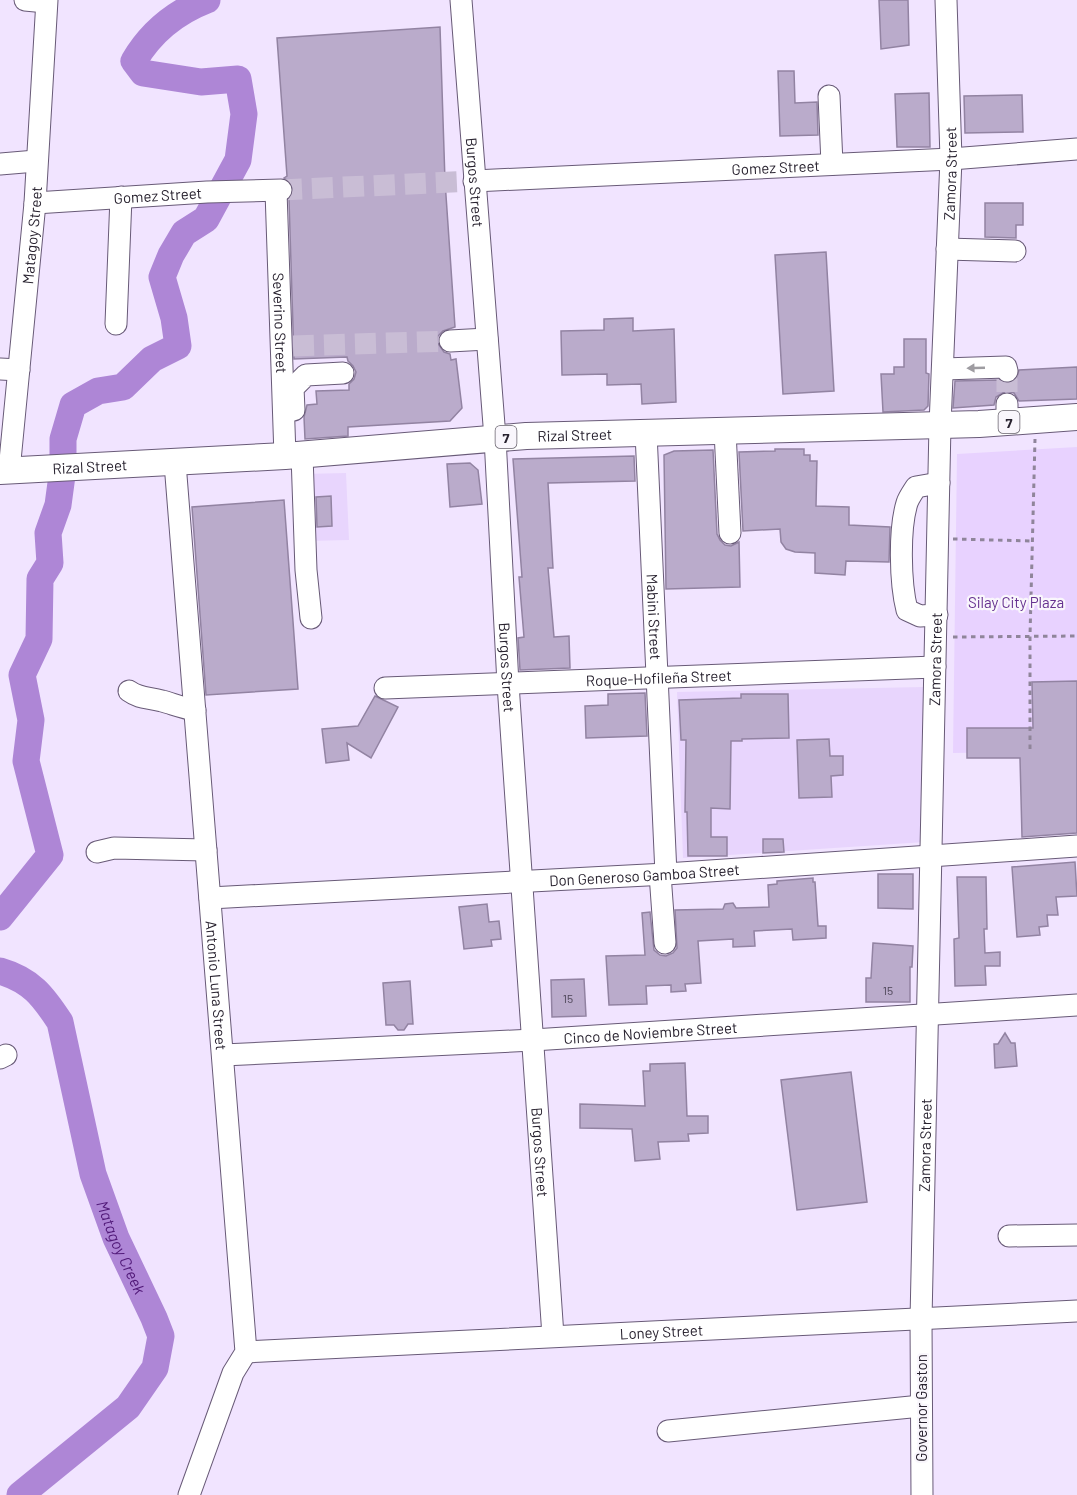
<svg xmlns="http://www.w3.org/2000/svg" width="1077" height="1495" font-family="Barlow,sans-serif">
<rect width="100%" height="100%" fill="#f1e4ff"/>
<!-- built -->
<g fill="#e8d5fd">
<path d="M346 473 349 540 307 541 303 474Z"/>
<path d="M924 687 925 842 683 858 677 692Z"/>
</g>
<!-- green -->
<path fill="#e8d2ff" d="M1077 447V751L953 753 957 454Z"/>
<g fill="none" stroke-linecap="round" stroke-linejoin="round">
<!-- river -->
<g stroke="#ae86d6" stroke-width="27">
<path d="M0 917 50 855 26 761 31 720 22 675 39 639 40 579 50 563 48 533 58 505 63 468V439L73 405 98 391 123 387 152 359 178 346 174 318 162 277 171 255 184 233 206 219 238 160 244 114 238 79 201 82 143 73 134 61C151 32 176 12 207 0"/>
<path id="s1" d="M0 971C31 980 43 996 60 1022L93 1174 116 1238 154 1318 161 1336 155 1368 128 1407 20 1495"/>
</g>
</g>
<!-- building -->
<g fill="#baabcb" stroke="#9283a2" stroke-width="1.5">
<path d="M879 0H908L909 45 881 49Z"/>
<path d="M440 27 445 181 455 327 443 331 438 336 437 342 444 352 450 354 451 360 456 359 462 408 450 421 348 427V436L305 439 304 417 307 405 317 404 316 391 349 390V384L354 379 356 372 353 366 348 361 347 357 294 359 289 200 294 189 291 183 284 178 287 176 277 38Z"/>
<path d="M778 71H794L795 103 817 102 818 135 780 136Z"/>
<path d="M929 93 930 147H897L895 94Z"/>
<path d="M1022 95 1023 132 965 133 964 96Z"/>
<path d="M985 203H1023V225H1016V238L985 237Z"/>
<path d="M826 252 834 391 783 394 775 255Z"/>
<path d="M633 318V331L674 329 676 402 642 404 641 384 607 385V374L562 375 561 331 604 330V319Z"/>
<path d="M904 339H926V373L929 374 928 406 924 410 883 412 881 374H894V367H904Z"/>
<path d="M1077 367V399L1019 401 1014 393 1006 391 996 397 994 405 953 408 955 381 998 380 1010 383 1016 380 1019 370Z"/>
<path d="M775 449H804V455H810V461H817L816 506 849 507V525L890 527 889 562 846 561 845 575 815 573V553L795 552 786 549 781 542 780 529 743 531 739 452 775 451Z"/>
<path d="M713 450 717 534 720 540 725 545 731 546 739 542 740 587 666 589 664 455 674 451Z"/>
<path d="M634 456 635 481 548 483 553 568H548L554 637 569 636 570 668 520 670 518 638 524 637 519 577H522L513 459Z"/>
<path d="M470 463 478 470 482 504 450 507 447 464Z"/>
<path d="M331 496 332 526 317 527 316 497Z"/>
<path d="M284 500 298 689 206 695 192 507Z"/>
<path d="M1077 681V833L1022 837 1020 758H967V728H1033L1032 682Z"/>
<path d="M645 693 647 736 586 738 585 706 608 705V694Z"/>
<path d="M741 694H788L789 738 742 739V741H731L730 809 711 808V837H727V856H688L687 812H685L686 740H681L679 700 741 698Z"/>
<path d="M375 696 398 707 371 758 347 743 349 760 326 763 322 729 358 726Z"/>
<path d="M829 739 830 756H843V775L831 776 832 797 799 798 797 740Z"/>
<path d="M763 839H783L784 852 763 853Z"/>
<path d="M1075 862 1077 896 1056 897 1058 915H1047L1048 926 1039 927 1040 935 1017 937 1012 867Z"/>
<path d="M878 874H913V909L878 908Z"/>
<path d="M957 877H986L987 929H984L985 953 1000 952V966H985L986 985 955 986 954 939 959 938Z"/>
<path d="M813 878V882H815L818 926H826V938L793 940 792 929 754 931 755 946 733 947V939L698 941 701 983 685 984 686 991 671 992V985L646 986 647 1004 609 1005 606 956 645 955 642 913 650 912 654 950 660 955 666 956 673 953 677 948 675 910 723 909 725 904 733 903 736 908 769 907 768 885 777 884V881Z"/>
<path d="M487 904 489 922 499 921 501 939 491 940 492 946 464 949 459 907Z"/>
<path d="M873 943 913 946 912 967H910V1002H866V978H871Z"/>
<path d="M584 979 586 1016 552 1017 551 980Z"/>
<path d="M410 981 413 1024H408L404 1030H398L394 1025H386L383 983Z"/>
<path d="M1005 1033 1011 1043H1015L1017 1066 995 1068 994 1044H998Z"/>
<path d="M685 1063 687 1116H708V1133L688 1134 689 1141 658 1142 660 1159 635 1161 632 1129 580 1128V1104L645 1106 643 1071H650V1064Z"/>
<path d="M851 1072 867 1202 797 1210 781 1080Z"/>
</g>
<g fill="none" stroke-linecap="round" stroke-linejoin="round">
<!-- minor-tunnel -->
<g stroke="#c9bdd5" stroke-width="21" stroke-dasharray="21 10" stroke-linecap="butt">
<path d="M281 190 474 181"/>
<path d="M293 346 450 341"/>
<path d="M1007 371V404"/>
</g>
<defs>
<g id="minor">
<path d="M25 0 46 2"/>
<path id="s2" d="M461 0 495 438 508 684 553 1336"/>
<path d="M829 96 832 164"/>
<path d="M0 164 36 161"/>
<path id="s3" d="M474 181 951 159 1077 149"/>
<path id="s4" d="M276 191 285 456"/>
<path id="s5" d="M35 203 207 192 281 190"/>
<path d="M947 249 1015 251"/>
<path d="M116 324 121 197"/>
<path d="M450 341 487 339"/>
<path d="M0 369 19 370"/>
<path d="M943 369 1006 367 1007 371"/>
<path d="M1007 404V423"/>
<path d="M294 410 293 388 306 375 343 373"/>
<path d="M725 431 730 533"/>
<path id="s6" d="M646 433 666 874"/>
<path d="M302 455 306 570 311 618"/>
<path id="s7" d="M175 463 246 1352 233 1373 189 1495"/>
<path id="s8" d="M9 471 35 203 47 0"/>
<path d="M937 615 920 616 907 610C900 583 899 529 907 503 909 497 913 492 916 487L939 483"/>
<path id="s9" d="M385 688 935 667"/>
<path d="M129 691C140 699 149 697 162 701 173 704 183 708 195 710"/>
<path d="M97 852 114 848 206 850"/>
<path d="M660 874 665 943"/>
<path id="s10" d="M210 898 666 874 1077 846"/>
<path id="s11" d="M223 1055 533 1040 1077 1005"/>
<path d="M0 1058 6 1055"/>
<path d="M1009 1236 1077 1235"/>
<path id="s12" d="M246 1352 1077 1311"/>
<path d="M668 1431 921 1406"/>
<path id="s13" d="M922 1495 921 1320 940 425 951 159 946 0"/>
</g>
<g id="major">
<path id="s14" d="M0 471 285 456 526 436 979 424 1077 417"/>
</g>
</defs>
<!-- minor casing -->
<use href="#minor" stroke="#685a77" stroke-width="23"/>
<!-- major casing -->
<use href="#major" stroke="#685a77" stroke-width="28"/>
<!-- path -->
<g stroke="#8f859a" stroke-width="3" stroke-dasharray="4.5 4.5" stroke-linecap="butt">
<path d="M953 539 1033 541"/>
<path d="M953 637 1077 636"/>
<path d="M1030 749V636L1035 439"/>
</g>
<!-- minor -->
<use href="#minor" stroke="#fff" stroke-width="21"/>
<!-- major -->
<use href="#major" stroke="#fff" stroke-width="26"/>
</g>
<!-- one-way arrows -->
<defs><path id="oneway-solid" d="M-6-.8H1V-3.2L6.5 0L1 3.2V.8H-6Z" transform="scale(1.5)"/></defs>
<use fill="#9e9ca1" href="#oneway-solid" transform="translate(976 368) rotate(178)"/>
<g text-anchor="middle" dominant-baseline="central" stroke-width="4.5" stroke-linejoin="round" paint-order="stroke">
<!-- number labels -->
<g font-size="12" fill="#4c4456">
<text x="888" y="990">15</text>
<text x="568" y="998">15</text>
</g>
<!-- shield labels -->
<g fill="#f9f6fc" stroke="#67626c" stroke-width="1.5">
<rect x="998.5" y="411" width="21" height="22" rx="4.5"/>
<rect x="495.5" y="426" width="21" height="22" rx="4.5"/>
</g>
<g font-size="14" font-weight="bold" fill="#28222f">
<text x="1009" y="422">7</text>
<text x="506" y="437">7</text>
</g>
<!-- street labels -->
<g font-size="15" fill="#28222f" stroke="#f9f6fc">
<text stroke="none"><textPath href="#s3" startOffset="302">Gomez Street</textPath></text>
<text stroke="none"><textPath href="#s13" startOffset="1322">Zamora Street</textPath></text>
<text stroke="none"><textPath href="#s2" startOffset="183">Burgos Street</textPath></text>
<text stroke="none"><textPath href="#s5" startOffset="123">Gomez Street</textPath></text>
<text stroke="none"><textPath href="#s8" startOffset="237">Matagoy Street</textPath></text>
<text stroke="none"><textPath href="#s4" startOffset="132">Severino Street</textPath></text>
<text stroke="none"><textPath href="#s14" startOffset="576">Rizal Street</textPath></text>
<text stroke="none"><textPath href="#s14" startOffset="90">Rizal Street</textPath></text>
<text stroke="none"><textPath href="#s6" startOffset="184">Mabini Street</textPath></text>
<text stroke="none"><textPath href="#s13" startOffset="836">Zamora Street</textPath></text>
<text stroke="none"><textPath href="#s2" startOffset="669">Burgos Street</textPath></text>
<text stroke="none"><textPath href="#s9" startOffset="274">Roque-Hofileña Street</textPath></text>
<text stroke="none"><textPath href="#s10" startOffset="435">Don Generoso Gamboa Street</textPath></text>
<text stroke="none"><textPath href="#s7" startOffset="524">Antonio Luna Street</textPath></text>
<text stroke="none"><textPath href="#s11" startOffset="428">Cinco de Noviembre Street</textPath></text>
<text stroke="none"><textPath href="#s13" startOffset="350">Zamora Street</textPath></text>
<text stroke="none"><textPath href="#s2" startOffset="1155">Burgos Street</textPath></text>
<text stroke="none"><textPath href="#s12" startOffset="416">Loney Street</textPath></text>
<text transform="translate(921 1408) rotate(-90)">Governor Gaston</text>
</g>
<!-- park labels -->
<g font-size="15" fill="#65308f" stroke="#f9f6fc">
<text x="1016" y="602">Silay City Plaza</text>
</g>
<!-- water labels -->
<g font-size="16" font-style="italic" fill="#511978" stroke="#f9f6fc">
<text stroke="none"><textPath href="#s1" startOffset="315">Matagoy Creek</textPath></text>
</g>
</g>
</svg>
